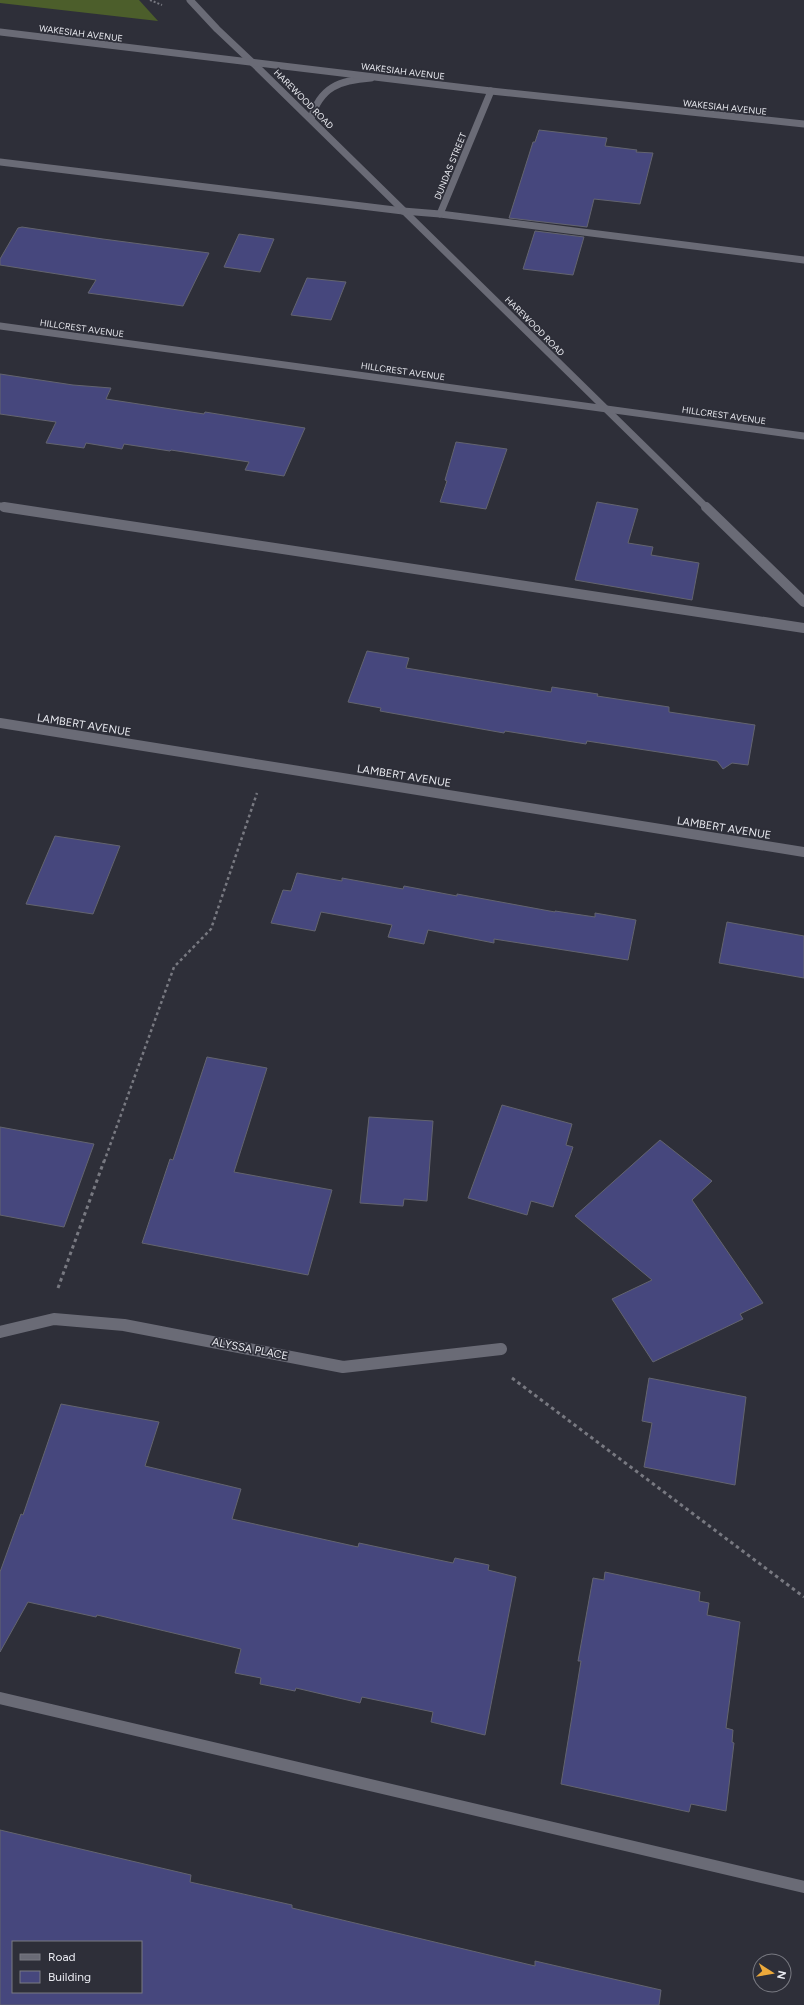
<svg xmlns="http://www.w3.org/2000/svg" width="804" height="2005" font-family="Figtree,sans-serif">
<rect width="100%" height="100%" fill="#2e2f39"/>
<!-- green -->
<path fill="#4c5e2b" d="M0 0H139L158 21 0 3Z"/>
<!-- building -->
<g fill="#46477d" stroke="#63646f" fill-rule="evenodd">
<path d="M539 130 607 138 605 146 637 150 636 152 653 153 640 204 594 199 587 227 509 218 533 142H535Z"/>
<path d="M22 227 103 239 209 253 183 306 88 293 96 280 0 265V259L18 228Z"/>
<path d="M535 231 584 237 573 275 523 269Z"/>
<path d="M239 234 274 239 260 272 224 267Z"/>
<path d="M307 278 346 282 331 320 291 315Z"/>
<path d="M0 374 73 385 111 388 106 399 204 414 205 412 305 428 284 476 245 470 249 462 171 450 170 451 124 444 122 449 86 443 84 448 46 443 56 422 0 414Z"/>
<path d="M456 442 507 449 486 509 440 502 447 481 445 480Z"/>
<path d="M597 502 638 509 628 543 653 547 651 555 699 563 692 600 575 580Z"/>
<path d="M367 651 409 658 406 668 551 692 552 687 598 694 597 696 669 707V712L755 725 748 765 732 763 723 769 717 761 587 741 586 744 505 731 504 733 380 711 381 708 348 702Z"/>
<path d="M55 836 120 846 93 914 26 904Z"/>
<path d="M297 873 342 881V878L403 889 404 886 457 896V894L555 912V911L595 917V913L636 920 628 960 494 939V943L428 930 424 944 388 937 392 925 321 912 315 931 271 923 283 890 291 891Z"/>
<path d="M727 922 804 936V978L719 963Z"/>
<path d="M207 1057 267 1068 234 1172 332 1190 308 1275 142 1243 170 1159 173 1160Z"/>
<path d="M502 1105 572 1124 566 1145 573 1147 553 1207 531 1201 527 1215 468 1198Z"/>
<path d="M369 1117 433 1121 427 1201 404 1199 403 1206 360 1203Z"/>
<path d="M0 1127 94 1144 64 1227 0 1215Z"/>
<path d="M660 1140 712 1181 692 1200 763 1303 740 1314 743 1319 653 1362 612 1299 652 1280 575 1216Z"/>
<path d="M649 1378 746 1397 735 1485 644 1467 652 1423 642 1421Z"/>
<path d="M61 1404 159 1422 145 1466 241 1489 232 1519 358 1547 359 1543 453 1563 455 1558 489 1565 488 1570 516 1577 485 1735 431 1722 433 1712 362 1697 360 1703 296 1688 295 1691 260 1684 261 1678 235 1673 241 1649 97 1615 96 1617 28 1602 0 1652V1572L21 1514 23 1515Z"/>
<path d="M605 1572 700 1592 699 1601 709 1603 707 1615 740 1622 726 1728 733 1730 732 1742 734 1743 726 1811 691 1804 689 1812 561 1784 581 1661H578L593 1578 604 1580Z"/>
<path d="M0 1830 191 1875 190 1882 292 1905V1908L535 1966V1961L661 1990 659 2005H0ZM13 1942H141V1992H13Z"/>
</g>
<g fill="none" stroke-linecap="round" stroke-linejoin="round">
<!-- path-far2 -->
<path stroke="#787981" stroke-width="2" stroke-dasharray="2 2" stroke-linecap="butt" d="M150 0 162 5"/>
<!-- path-far1 -->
<path stroke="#787981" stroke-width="2.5" stroke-dasharray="3 3" stroke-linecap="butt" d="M104 1162 174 967 211 929 257 793"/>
<!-- path -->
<g stroke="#787981" stroke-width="3" stroke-dasharray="3.5 3.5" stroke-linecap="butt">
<path d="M58 1288 104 1161"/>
<path d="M512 1378 804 1597"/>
</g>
<!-- lane-far2 -->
<g stroke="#6a6b76" stroke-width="7">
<path d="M0 162 403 211"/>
<path d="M440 214 804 260"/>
<path d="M0 506 10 508"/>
</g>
<!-- lane-far1 -->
<path stroke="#6a6b76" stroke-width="10" d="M4 507 804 628"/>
<!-- lane -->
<path stroke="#6a6b76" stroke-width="12" d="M0 1698 804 1887"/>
<!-- street-far2 -->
<g stroke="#6a6b76" stroke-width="7">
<path d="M253 63 707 508"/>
<path d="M311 119C320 87 340 80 371 78"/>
<path d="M403 211 440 214 491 91"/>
<path d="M0 326 804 436"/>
</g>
<!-- street-far1 -->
<g stroke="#6a6b76" stroke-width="10">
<path d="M706 507 804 602"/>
<path d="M0 723 804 852"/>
</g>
<!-- street -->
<path stroke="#6a6b76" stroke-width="12" d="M0 1332 54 1319 124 1325 343 1367 501 1349"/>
<!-- secondary -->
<g stroke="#6a6b76" stroke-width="7">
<path d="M190 0 217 29 253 63"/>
<path d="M0 32 491 91 804 124"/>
</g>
</g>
<g text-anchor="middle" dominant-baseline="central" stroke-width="3.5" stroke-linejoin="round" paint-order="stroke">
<!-- far-street labels -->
<g font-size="9" fill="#e9eaf0" stroke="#2e2f39">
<text transform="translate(81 33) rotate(7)">WAKESIAH AVENUE</text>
<text transform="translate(403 71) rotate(7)">WAKESIAH AVENUE</text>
<text transform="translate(304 99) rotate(45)">HAREWOOD ROAD</text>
<text transform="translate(725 107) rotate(6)">WAKESIAH AVENUE</text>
<text transform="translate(450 166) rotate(-68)">DUNDAS STREET</text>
<text transform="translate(535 326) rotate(45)">HAREWOOD ROAD</text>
<text transform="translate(82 328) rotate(8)">HILLCREST AVENUE</text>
<text transform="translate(403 371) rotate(8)">HILLCREST AVENUE</text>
<text transform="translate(724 415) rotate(8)">HILLCREST AVENUE</text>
</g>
<!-- street labels -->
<g font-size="11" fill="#e9eaf0" stroke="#2e2f39">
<text transform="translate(84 725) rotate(9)">LAMBERT AVENUE</text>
<text transform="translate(404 776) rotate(9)">LAMBERT AVENUE</text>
<text transform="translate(724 828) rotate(9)">LAMBERT AVENUE</text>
<text transform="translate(250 1349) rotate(11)">ALYSSA PLACE</text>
</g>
</g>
<!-- legend -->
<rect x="12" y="1941" width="130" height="52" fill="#2e2f39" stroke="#797a82"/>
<rect x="20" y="1954" width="20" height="6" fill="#6a6b76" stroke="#797a82"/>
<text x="48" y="1961" font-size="12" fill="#e9eaf0">Road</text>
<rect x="20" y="1971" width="20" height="12" fill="#46477d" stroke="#797a82"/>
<text x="48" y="1981" font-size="12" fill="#e9eaf0">Building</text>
<!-- north arrow -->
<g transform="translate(772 1973) rotate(102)"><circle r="19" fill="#2e2f39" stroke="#797a82"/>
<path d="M0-3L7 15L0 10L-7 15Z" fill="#eca93b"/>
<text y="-6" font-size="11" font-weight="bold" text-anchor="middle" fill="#e9eaf0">N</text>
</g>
</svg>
